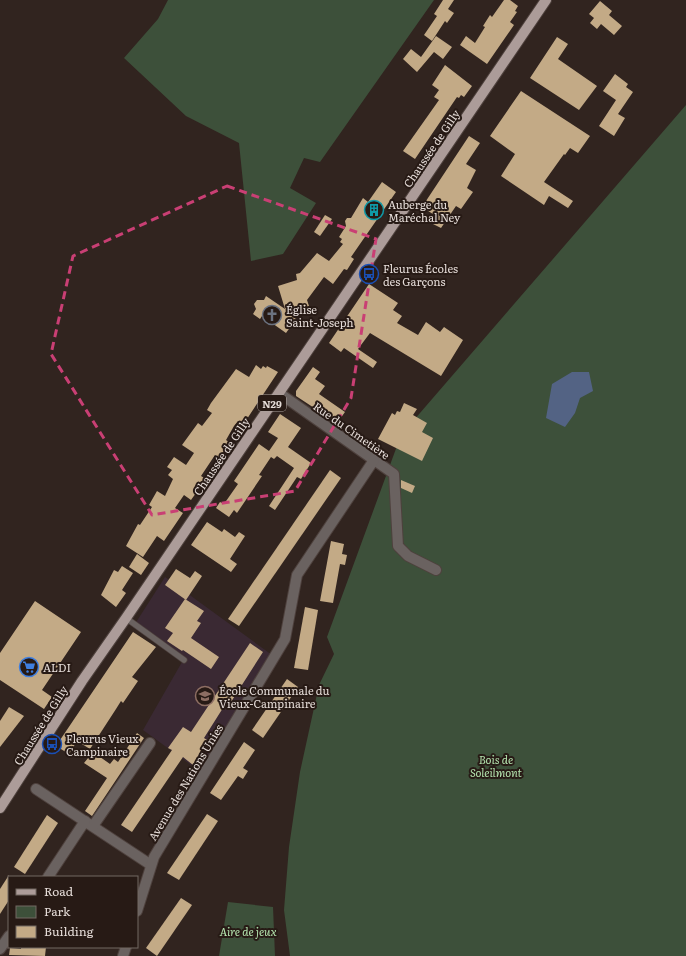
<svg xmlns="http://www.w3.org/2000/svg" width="686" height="956" font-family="Literata,serif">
<rect width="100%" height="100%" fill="#31241f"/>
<!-- education -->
<path fill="#3a2933" d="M165 577 272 655 202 773 143 730 182 662 133 627Z"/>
<!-- green -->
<g fill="#3d503a">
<path d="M168 0H434L320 162 304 158 290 188 316 203 283 254 251 261 239 143 186 116 124 58 158 19Z"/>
<path d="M686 105V956H290L284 910 289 847 300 772 319 685 334 654 327 637 401 435Z"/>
<path d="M228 902 273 907 275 956H219Z"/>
</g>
<!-- water -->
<path fill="#536384" d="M572 372H589L593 391 580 398 575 413 565 427 546 418 552 384Z"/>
<!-- building -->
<g fill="#c3aa86">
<path d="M443 0H454L448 9 454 13 447 23 445 21 432 41 424 35 437 16 434 14Z"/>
<path d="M504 0H510L518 6 515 11 517 12 510 22 514 25 487 64 460 45 466 36 475 43 485 27 483 26 490 15 492 17Z"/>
<path d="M600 1 612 11 609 15 622 26 614 35 601 24 597 29 590 23 594 18 589 14Z"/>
<path d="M436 36 452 47 443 59 434 52 417 72 403 59 411 49 421 57Z"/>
<path d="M557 37 568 44 558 59 597 86 579 110 530 78Z"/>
<path d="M445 65 472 86 464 97 461 95 459 98 457 97 415 159 403 151 439 100 434 97 439 90 432 85Z"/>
<path d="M615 74 628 84 626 87 633 92 618 114 625 118 614 136 599 126 616 100 603 91Z"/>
<path d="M521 91 590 136 578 153 570 148 565 155 564 154 544 182 573 201 568 208 549 196 544 205 501 176 515 154 490 136Z"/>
<path d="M469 136 480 143 466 164 476 170 467 188 473 192 461 209 456 206 441 228 431 223 436 216 422 207Z"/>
<path d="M382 182 396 192 351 257 354 259 347 270 344 269 333 284 324 277 307 300 309 306 287 313 296 319 286 333 262 316 260 319 253 314 256 309 254 304 257 300H264L266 296 285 309 278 286 297 280 296 274 300 273 317 253 329 261 343 244 340 242 342 239 339 237 346 226 345 221 347 218H351L363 198 368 202Z"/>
<path d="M325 215 332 219 320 236 314 232Z"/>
<path d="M369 284 398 303 393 310 402 316 397 323 418 335 426 322 440 332 444 327 463 340 441 376 370 333 358 349 377 362 373 368 344 348 341 352 329 343Z"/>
<path d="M256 365 261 369 263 366 266 368 267 366 278 372 243 425 238 421 234 426 226 440 230 443 219 458 215 455 201 476 206 479 191 500 184 495 175 508 183 513 164 541 157 536 143 557 126 546 138 524 140 525 152 507 149 505 157 491 165 496 173 479 168 475 172 470 167 467 174 457 186 465 194 453 182 445 198 423 202 426 212 413 207 410 211 403 236 369 249 377Z"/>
<path d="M313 367 320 372 315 379 325 386 319 394 345 412 337 423 296 396V391Z"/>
<path d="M404 403 417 409 413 415 427 423 422 432 433 438 422 461 378 439 392 413 395 415 397 411 400 412Z"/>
<path d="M280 414 301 428 288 447 311 463 301 479 297 477 275 510 269 506 294 468 277 456 274 459 271 457 259 475 262 476 237 513 234 510 229 517 216 508 220 502 224 504 238 484 234 481 259 444 269 451 278 438 268 432Z"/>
<path d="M330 470 341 478 239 626 228 619Z"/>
<path d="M401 480 415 486 412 493 401 488Z"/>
<path d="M207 522 222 532 224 529 235 537 239 532 245 536 230 559 237 564 231 572 191 545Z"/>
<path d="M331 541 344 544 342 554 347 555 345 565 340 564 333 603 320 601Z"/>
<path d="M137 554 149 563 141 575 129 567Z"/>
<path d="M122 566 133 573 122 590 126 593 116 607 101 595 114 570 118 572Z"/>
<path d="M176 569 190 578 195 571 202 576 186 600 165 585Z"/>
<path d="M185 599 204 611 197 621 201 623 191 638 219 657 211 669 183 650 182 651 167 641 173 633 165 628Z"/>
<path d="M35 601 81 632 42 690 52 697 44 709 0 680V653Z"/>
<path d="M305 607 318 610 308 670 294 668Z"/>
<path d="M133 632 156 647 132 677 138 681 123 703 121 701 116 709 90 749 77 741 69 754 56 746Z"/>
<path d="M250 643 263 652 231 702 228 700 204 738 207 740 193 765 183 757 132 832 121 825 172 750 168 748 183 727 191 732Z"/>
<path d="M287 679 298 687 263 738 252 730Z"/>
<path d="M9 707 24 716 0 747V721Z"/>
<path d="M137 733 144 738 92 816 85 811 107 778 84 763 93 752 110 764 114 759 118 762Z"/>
<path d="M244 742 255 750 243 768 248 771 243 779 238 776 221 800 210 793Z"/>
<path d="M207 814 218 821 179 880 167 873Z"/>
<path d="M47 815 58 823 25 874 14 867Z"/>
<path d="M9 875V900L0 914V889Z"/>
<path d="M181 898 192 905 157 956 146 948Z"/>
<path d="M21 947H46L45 956 9 955 10 948 21 949Z"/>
</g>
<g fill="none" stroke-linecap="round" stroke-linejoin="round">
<defs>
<path id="service" d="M126 618 184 660"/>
<g id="minor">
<path d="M279 393 394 474 398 546 408 556 436 570"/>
<path d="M36 789 151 865"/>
<path d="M93 826 150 743"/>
<path d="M48 877 85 821"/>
<path d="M137 911 154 857 285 639 297 575 374 460"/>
<path d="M0 949 9 936"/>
<path d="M123 956 126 947"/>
</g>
<path id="primary" d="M0 808 82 681 126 618 546 0"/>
</defs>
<!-- service casing -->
<use href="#service" stroke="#4e413d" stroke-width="7"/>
<!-- minor casing -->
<use href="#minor" stroke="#4e413d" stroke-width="12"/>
<!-- primary casing -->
<use href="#primary" stroke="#4e413d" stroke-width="12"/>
<!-- service -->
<use href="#service" stroke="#6a6260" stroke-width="5.5"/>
<!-- minor -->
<use href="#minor" stroke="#6a6260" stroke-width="10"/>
<!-- primary -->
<use href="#primary" stroke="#ac9c99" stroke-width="10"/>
</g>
<!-- marked area -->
<path fill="none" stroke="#c93f74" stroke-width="3" stroke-dasharray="8 5" stroke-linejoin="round" d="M227 186 376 239 351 398 295 491 152 515 51 354 73 256Z"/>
<!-- icons -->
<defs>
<symbol id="building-ring" viewBox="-11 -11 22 22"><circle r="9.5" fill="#271a15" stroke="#0f9aa8" stroke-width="1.5"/><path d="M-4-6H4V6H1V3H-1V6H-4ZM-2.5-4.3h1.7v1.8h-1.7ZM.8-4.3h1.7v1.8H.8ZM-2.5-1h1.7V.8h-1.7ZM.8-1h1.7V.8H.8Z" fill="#0f9aa8"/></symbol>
<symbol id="bus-ring" viewBox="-11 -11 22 22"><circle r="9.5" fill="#271a15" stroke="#1a4fb4" stroke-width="1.5"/><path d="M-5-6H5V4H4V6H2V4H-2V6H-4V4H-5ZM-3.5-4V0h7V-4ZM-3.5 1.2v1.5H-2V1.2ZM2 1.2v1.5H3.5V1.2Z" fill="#1a4fb4"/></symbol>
<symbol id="church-ring" viewBox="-11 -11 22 22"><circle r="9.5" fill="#271a15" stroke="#6b7280" stroke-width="1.5"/><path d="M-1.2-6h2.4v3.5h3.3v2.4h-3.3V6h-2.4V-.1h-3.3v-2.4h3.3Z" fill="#6b7280"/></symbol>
<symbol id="supermarket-ring" viewBox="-11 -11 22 22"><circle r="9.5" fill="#271a15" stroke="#3f7fe0" stroke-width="1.5"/><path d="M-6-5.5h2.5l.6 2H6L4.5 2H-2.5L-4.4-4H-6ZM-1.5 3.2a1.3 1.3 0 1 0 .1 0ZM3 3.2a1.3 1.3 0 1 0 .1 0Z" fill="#3f7fe0"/></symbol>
<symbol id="school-ring" viewBox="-11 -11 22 22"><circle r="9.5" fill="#271a15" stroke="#8d6e63" stroke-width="1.5"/><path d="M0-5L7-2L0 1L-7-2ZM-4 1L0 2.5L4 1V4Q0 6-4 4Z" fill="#8d6e63"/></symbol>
</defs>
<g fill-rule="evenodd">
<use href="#building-ring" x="363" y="199" width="22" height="22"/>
<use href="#bus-ring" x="358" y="263" width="22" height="22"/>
<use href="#church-ring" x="261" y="304" width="22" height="22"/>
<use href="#supermarket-ring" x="18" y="656" width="22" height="22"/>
<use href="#school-ring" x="194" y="685" width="22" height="22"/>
<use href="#bus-ring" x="41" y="733" width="22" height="22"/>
</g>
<g text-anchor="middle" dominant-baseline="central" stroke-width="4" stroke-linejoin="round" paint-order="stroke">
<!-- shield labels -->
<rect fill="#271a15" stroke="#aca29e" stroke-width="1" x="258" y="395" width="28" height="16" rx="3"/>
<g font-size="10" font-weight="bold" fill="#e5dcd8">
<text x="272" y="403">N29</text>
</g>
<!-- street labels -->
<g font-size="11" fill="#e5dcd8" stroke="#271a15">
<text transform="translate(431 148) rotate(-56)">Chaussée de Gilly</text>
<text transform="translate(352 430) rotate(35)">Rue du Cimetière</text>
<text transform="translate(221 456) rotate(-56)">Chaussée de Gilly</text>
<text transform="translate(40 725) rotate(-58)">Chaussée de Gilly</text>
<text transform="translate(185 782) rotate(-59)">Avenue des Nations Unies</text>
</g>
<!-- poi labels -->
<g font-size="11" fill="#e5dcd8" stroke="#271a15" text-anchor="start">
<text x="388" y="204">Auberge du<tspan x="388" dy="13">Maréchal Ney</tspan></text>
<text x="383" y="268">Fleurus Écoles<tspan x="383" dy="13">des Garçons</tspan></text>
<text x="286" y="309">Église<tspan x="286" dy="13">Saint-Joseph</tspan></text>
<text x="43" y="667">ALDI</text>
<text x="219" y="690">École Communale du<tspan x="219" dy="13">Vieux-Campinaire</tspan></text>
<text x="66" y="738">Fleurus Vieux<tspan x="66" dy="13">Campinaire</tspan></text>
</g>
<!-- park labels -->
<g font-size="11" font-style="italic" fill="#b3e3ae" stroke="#271a15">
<text x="496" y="759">Bois de<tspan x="496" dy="13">Soleilmont</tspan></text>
<text x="248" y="931">Aire de jeux</text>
</g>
</g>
<!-- legend -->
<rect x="8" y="876" width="130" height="72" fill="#271a15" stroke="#736863"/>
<rect x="16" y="889" width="20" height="6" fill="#ac9c99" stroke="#736863"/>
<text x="44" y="896" font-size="12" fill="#e5dcd8">Road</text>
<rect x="16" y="906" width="20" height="12" fill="#3d503a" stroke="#736863"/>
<text x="44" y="916" font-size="12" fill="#e5dcd8">Park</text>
<rect x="16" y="926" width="20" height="12" fill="#c3aa86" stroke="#736863"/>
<text x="44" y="936" font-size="12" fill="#e5dcd8">Building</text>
</svg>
